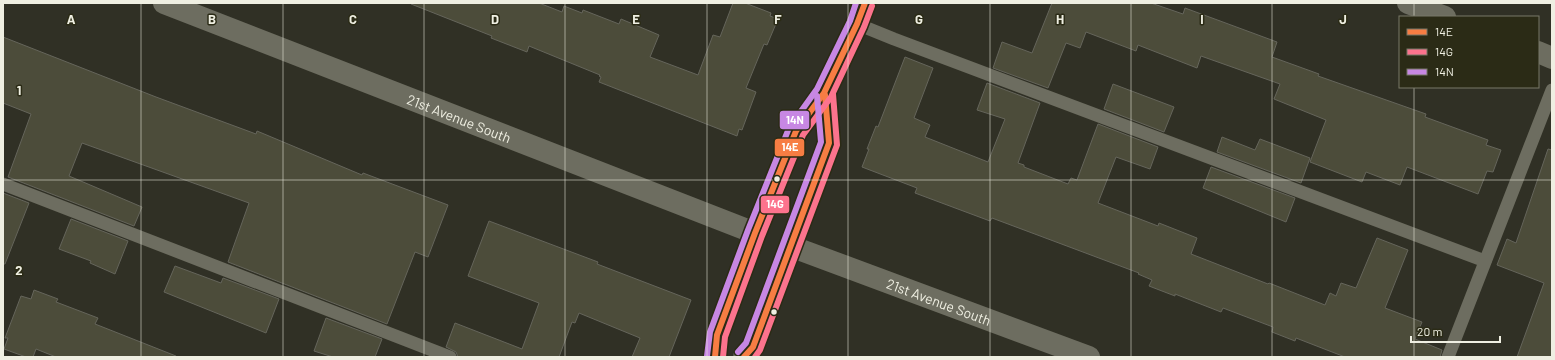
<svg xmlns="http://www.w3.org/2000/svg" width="1555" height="360" font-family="Barlow,sans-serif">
<rect width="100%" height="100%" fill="#303025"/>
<!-- building -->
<g fill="#4c4c3a" stroke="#65655b">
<path d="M412 3H539L562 12 564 6 582 13 583 10 619 24 621 19 659 35 650 57 698 75 713 35 720 37 733 3H745L771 13 770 16 778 19 767 45 764 44 746 88 756 92 742 130 739 129 737 136 599 82 601 77 599 76 600 75 529 46 527 52 491 38 492 36 411 4Z"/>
<path d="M1052 3H1151L1183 14 1185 8 1277 42 1272 57 1319 74 1318 76 1426 114 1425 117 1488 140 1486 145 1501 150 1493 172 1487 171 1478 194 1407 167 1400 185 1366 172 1362 182 1310 162 1326 120 1274 99 1280 84 1201 56 1197 68 1138 45 1136 51 1086 32 1080 48 1066 43 1048 88 993 68 1002 42 1032 53Z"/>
<path d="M3 37 156 97 256 134 257 131 362 175 363 173 448 205 428 257 415 252 387 324 228 262 249 203 82 143 69 176 142 207 134 226 8 177 31 114 3 103Z"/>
<path d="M905 57 933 68 914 118 930 125 925 137 988 162 1005 119 977 110 987 83 1040 103 1018 163 1024 165V167L1068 184 1071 178 1077 180 1098 124 1158 147 1150 169 1116 157 1098 203 1158 226 1159 223 1197 238 1191 254 1268 284 1269 283 1325 305 1330 293 1336 296 1341 283 1356 288 1377 238 1408 250 1385 308 1422 322 1415 339 1442 350 1440 357H1345L1296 338 1295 341 1272 332 1273 327 1223 308 1221 312 1175 294V296L1149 286 1152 280 1138 274 1139 273 992 218 990 221 915 193 917 188 862 167 869 149H867L876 126 878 127Z"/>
<path d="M1113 84 1174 107 1164 132 1104 109Z"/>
<path d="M1222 137 1255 150 1260 139 1310 158 1301 183 1217 152Z"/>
<path d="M1548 149 1552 150V357H1517L1544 283 1497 265 1507 239 1516 243Z"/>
<path d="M1211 167 1295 198 1286 222 1203 188Z"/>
<path d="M3 193 29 203 5 264H3Z"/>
<path d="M71 219 128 241 115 274 90 263 91 261 59 249Z"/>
<path d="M489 221 598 262 597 264 691 300 669 357H632L640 338 579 313 575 323 572 322 559 357H458L456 352 446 347 455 323 522 349 539 303 468 276Z"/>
<path d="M175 266 221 283 223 278 279 299 266 333 164 292Z"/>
<path d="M34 290 58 299 56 302 98 318 95 324 176 356 175 357H56L36 349 33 357H26L4 349 8 338H5L21 296 31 299Z"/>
<path d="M326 318 382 339 375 357H333L314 351Z"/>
</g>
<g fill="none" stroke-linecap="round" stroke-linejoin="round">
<!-- service -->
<g stroke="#6d6d60" stroke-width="13">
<path d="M857 24 894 39 1485 261"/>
<path d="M3 184 450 357"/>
<path d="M1448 357 1552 90"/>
</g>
<!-- minor -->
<g stroke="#6d6d60" stroke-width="22">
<path id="s1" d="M164 3 755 233"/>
<path d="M1408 3 1445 17"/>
<path d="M1538 52 1552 58"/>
<path id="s2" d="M790 246 1089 357"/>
</g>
<!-- tertiary -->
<g stroke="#6d6d60" stroke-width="22">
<path d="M715 357 717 335 755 233 796 131 824 93 857 24 865 3"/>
<path d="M744 357 753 347 829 143 824 93"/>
</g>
<defs>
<g id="bus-1">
<path d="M715 357 717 335 755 233 796 131 824 93 857 24 865 3"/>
<path d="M744 357 753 347 829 143 825 95"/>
</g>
<g id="bus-2">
<path d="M723 357 725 337 762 236 803 135 831 97 864 27 872 6"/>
<path d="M755 357 760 350 837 145 833 94"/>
</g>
<g id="bus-3">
<path d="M738 352 746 343 821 142 817 96"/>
<path d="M707 356 710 332 748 230 789 128 817 89 850 21 856 3"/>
</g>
</defs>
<!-- bus-1 casing -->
<use href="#bus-1" stroke="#2b2b16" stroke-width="9"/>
<!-- bus-2 casing -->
<use href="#bus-2" stroke="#2b2b16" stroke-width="9"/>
<!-- bus-3 casing -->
<use href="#bus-3" stroke="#2b2b16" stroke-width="9"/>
<!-- bus-1 -->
<use href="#bus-1" stroke="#f77d43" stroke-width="6"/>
<!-- bus-2 -->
<use href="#bus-2" stroke="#fc738d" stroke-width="6"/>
<!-- bus-3 -->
<use href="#bus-3" stroke="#c787e3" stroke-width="6"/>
</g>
<!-- grid -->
<path fill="none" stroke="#efefe2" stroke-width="1" stroke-opacity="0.55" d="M141 3V357M283 3V357M424 3V357M565 3V357M707 3V357M848 3V357M990 3V357M1131 3V357M1272 3V357M1414 3V17M1414 87V357M3 180H1552"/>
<!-- markers -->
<g fill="#efefe2" stroke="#2b2b16" stroke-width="1.5">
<circle cx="777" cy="179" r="3.5"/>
<circle cx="774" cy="312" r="3.5"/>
</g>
<g text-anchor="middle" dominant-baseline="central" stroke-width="3" stroke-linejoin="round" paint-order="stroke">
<!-- street labels -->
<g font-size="14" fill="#efefe2" stroke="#2b2b16">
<text stroke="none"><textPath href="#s1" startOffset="317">21st Avenue South</textPath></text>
<text stroke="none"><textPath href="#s2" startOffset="159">21st Avenue South</textPath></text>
</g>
</g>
<g font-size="13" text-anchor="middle" font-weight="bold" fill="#efefe2" stroke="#2b2b16" stroke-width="3" stroke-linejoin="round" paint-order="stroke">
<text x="71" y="24">A</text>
<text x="212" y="24">B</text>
<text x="353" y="24">C</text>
<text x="495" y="24">D</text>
<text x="636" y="24">E</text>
<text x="778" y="24">F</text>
<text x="919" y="24">G</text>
<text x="1060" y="24">H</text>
<text x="1202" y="24">I</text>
<text x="1343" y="24">J</text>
<text x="19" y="95">1</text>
<text x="19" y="275">2</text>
</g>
<g stroke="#2b2b16" stroke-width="1.5">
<rect x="779" y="110" width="31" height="20" rx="4" fill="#c787e3"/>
<rect x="774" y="138" width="31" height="19" rx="4" fill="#f77d43"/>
<rect x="760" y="195" width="30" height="19" rx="4" fill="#fc738d"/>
</g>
<g font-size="11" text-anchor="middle" font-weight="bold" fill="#fff">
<text x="795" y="124">14N</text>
<text x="790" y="151">14E</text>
<text x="775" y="208">14G</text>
</g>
<!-- border -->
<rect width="1555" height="360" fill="none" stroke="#efefe2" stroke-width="8"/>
<!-- legend -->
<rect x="1399" y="16" width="140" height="72" fill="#2b2b16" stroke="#797968"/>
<rect x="1407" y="29" width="20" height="6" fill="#f77d43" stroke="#797968"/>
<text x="1435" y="36" font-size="12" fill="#efefe2">14E</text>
<rect x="1407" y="49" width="20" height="6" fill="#fc738d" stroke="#797968"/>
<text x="1435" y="56" font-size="12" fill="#efefe2">14G</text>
<rect x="1407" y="69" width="20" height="6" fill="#c787e3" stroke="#797968"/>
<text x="1435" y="76" font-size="12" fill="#efefe2">14N</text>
<!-- scale -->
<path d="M1411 336v6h89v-6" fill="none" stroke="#efefe2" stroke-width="2"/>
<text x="1417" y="336" font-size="12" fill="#efefe2" stroke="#2b2b16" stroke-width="3" paint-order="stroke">20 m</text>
</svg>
